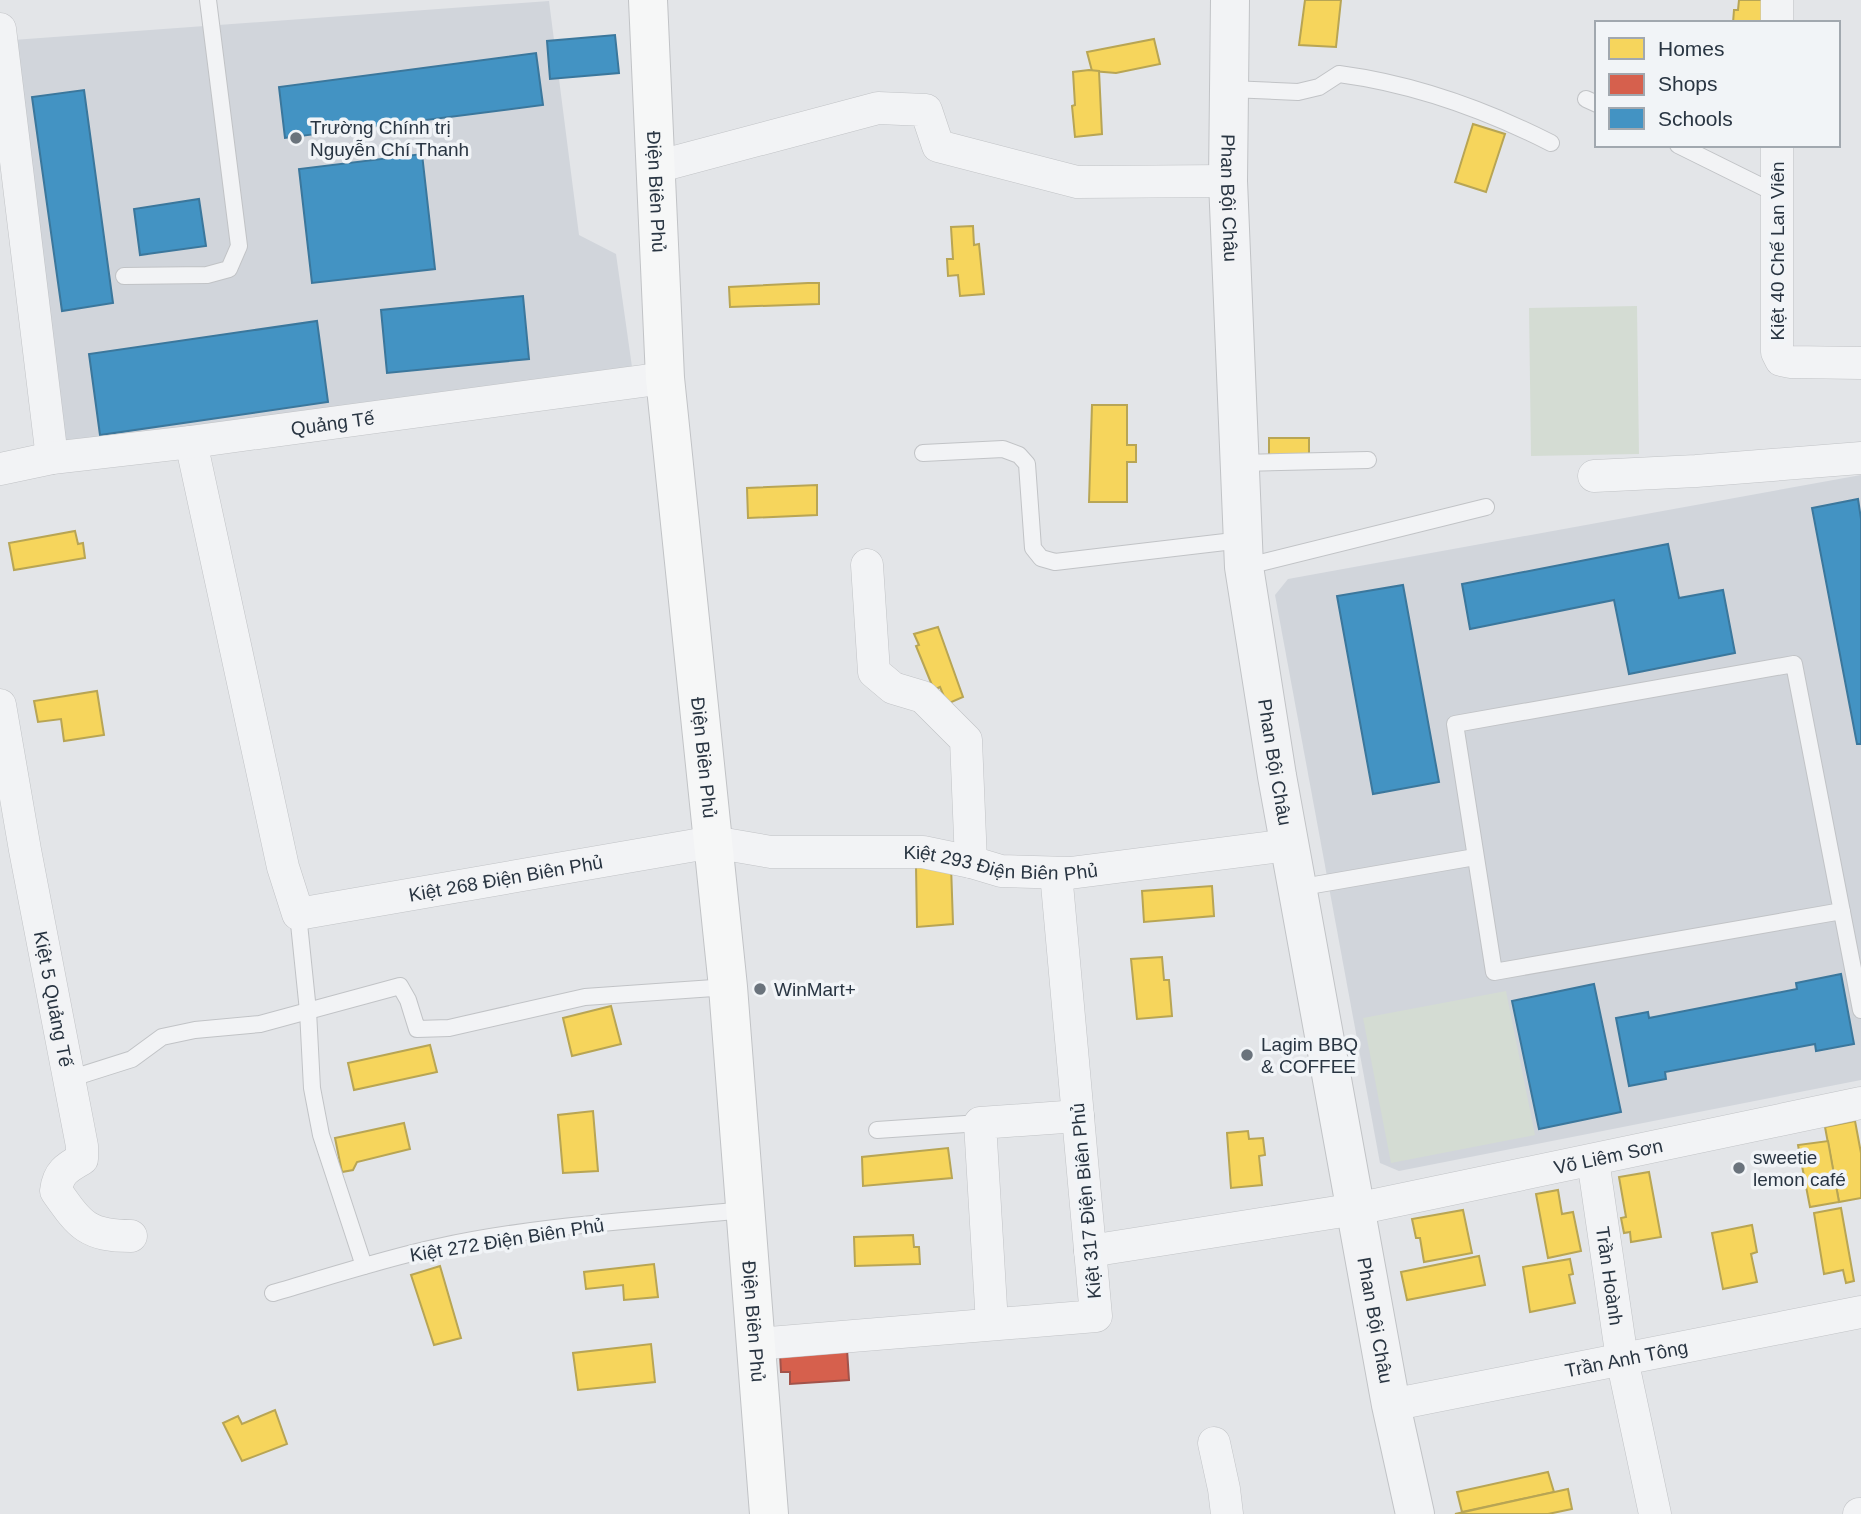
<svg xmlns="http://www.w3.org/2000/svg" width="1861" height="1514" font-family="Helvetica,sans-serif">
<rect width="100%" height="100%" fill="#e3e5e8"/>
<!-- built -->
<g fill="#d1d5db">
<path d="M549 1 579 235 616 254 632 367 64 445 13 40Z"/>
<path d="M1861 475V1080L1399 1171 1380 1163 1275 595 1288 579Z"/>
</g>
<!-- green -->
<g fill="#d4dcd3">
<path d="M1637 306 1639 454 1531 456 1529 308Z"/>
<path d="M1506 991 1535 1135 1391 1163 1363 1018Z"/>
</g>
<!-- homes -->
<g fill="#f6d55c" stroke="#b8a554" stroke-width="2">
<path d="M1305 0H1341L1336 47 1299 45Z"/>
<path d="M1739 0H1765L1764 23H1733L1734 10H1738Z"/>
<path d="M1154 39 1160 64 1116 73 1092 71 1087 52Z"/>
<path d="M1089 70 1099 71 1102 134 1075 137 1072 106 1075 105 1073 72Z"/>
<path d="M1473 124 1505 134 1486 192 1455 182Z"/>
<path d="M973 226 974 245 979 244 984 294 960 296 958 275 948 276 947 259H953L951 227Z"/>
<path d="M808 283H819V304L730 307 729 287Z"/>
<path d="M1092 405H1127V445H1136V462H1127V502H1089Z"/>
<rect x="1269" y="438" width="40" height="23"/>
<path d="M817 485V515L748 518 747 488Z"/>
<path d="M75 531 78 544 83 543 85 558 14 570 9 543Z"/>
<path d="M938 627 963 697 947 704 940 687 934 690 916 646 919 645 914 634Z"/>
<path d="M97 691 104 735 64 741 61 719 38 722 34 701Z"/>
<path d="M951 865 953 924 917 927 916 866Z"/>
<path d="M1212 886 1214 916 1144 922 1142 891Z"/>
<path d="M1162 957 1164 980H1169L1172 1016 1137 1019 1131 959Z"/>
<path d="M611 1006 621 1044 572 1056 563 1018Z"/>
<path d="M430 1045 437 1072 354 1090 348 1063Z"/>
<path d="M593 1111 598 1171 563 1173 558 1115Z"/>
<path d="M1855 1121 1861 1153V1198L1839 1202 1825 1127Z"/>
<path d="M404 1123 410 1149 357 1162 353 1170 342 1172 335 1138Z"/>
<path d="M1248 1131 1249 1139 1263 1138 1265 1155 1259 1156 1262 1185 1231 1188 1227 1133Z"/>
<path d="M1828 1141 1839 1202 1810 1207 1798 1145Z"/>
<path d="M948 1148 952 1178 863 1186 862 1157Z"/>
<path d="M1649 1172 1661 1237 1631 1242 1630 1232 1624 1233 1621 1218 1626 1217 1619 1177Z"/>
<path d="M1558 1190 1562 1214 1573 1212 1581 1251 1548 1258 1536 1194Z"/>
<path d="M1841 1208 1854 1281 1846 1283 1843 1270 1824 1274 1814 1213Z"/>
<path d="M1463 1210 1472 1253 1424 1262 1420 1238H1416L1412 1219Z"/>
<path d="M1752 1225 1757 1252 1751 1254 1757 1282 1723 1289 1712 1233Z"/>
<path d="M913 1235 914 1247H919L920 1264 855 1266 854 1237Z"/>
<path d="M1479 1256 1485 1285 1407 1300 1401 1272Z"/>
<path d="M1570 1259 1573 1274 1569 1275 1575 1303 1530 1312 1523 1267Z"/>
<path d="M654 1264 658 1297 624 1300 623 1285 586 1289 584 1272Z"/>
<path d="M440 1266 461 1338 434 1345 411 1275Z"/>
<path d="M651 1344 655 1382 578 1390 573 1353Z"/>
<path d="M275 1410 287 1444 242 1461 223 1423 238 1416 242 1424Z"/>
<path d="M1548 1472 1554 1492 1462 1512 1457 1492Z"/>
<path d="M1568 1489 1572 1509 1548 1514H1455Z"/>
</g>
<!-- shops -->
<path fill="#d6604d" stroke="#a2534a" stroke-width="2" d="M847 1349 849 1380 790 1384V1372H781L780 1354Z"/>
<!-- schools -->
<g fill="#4393c3" stroke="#3b779c" stroke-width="2">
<path d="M615 35 619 73 550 79 547 41Z"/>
<path d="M536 53 543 105 285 138 279 87Z"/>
<path d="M84 90 113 303 62 311 32 97Z"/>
<path d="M422 154 435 269 312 283 299 169Z"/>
<path d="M199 199 206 246 140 255 134 209Z"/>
<path d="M523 296 529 359 387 373 381 310Z"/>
<path d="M317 321 328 402 100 435 89 354Z"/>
<path d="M1858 499 1861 519V744H1857L1812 508Z"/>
<path d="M1668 544 1679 598 1723 590 1735 653 1629 674 1614 600 1470 629 1462 584Z"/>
<path d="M1403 585 1439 782 1373 794 1337 596Z"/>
<path d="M1841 974 1854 1044 1816 1051 1815 1044 1665 1072 1666 1079 1629 1086 1616 1018 1648 1012 1649 1018 1797 989 1796 983Z"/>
<path d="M1594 984 1621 1112 1539 1129 1512 1001Z"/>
</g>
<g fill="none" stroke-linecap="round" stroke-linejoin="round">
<defs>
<g id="service">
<path d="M1230 89 1298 92 1319 87 1339 74C1414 84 1484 109 1551 143"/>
<path d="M1586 99 1597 104"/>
<path d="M1678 145 1777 194"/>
<path d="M124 276 207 275 229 269 239 246 208 0"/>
<path d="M923 453 1003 449 1019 455 1027 464 1033 548 1041 558 1055 562 1242 540"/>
<path d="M1240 463 1368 460"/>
<path d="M1244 567 1486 507"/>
<path d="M1297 888 1475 857"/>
<path d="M1842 911 1494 972 1455 724 1794 664 1861 1010"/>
<path d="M298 914 308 1011 312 1088 321 1135 364 1266"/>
<path d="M69 1079 132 1059 162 1037 195 1030 260 1024 400 986 408 1000 417 1029 449 1028 585 997 728 987"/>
<path d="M877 1130 980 1123"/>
<path d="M273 1293C328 1277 382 1259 438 1247 538 1225 643 1220 745 1210"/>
</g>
<g id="minor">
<path d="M1777 23V0"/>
<path d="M0 29 52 458"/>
<path d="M1777 145V352L1781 360 1790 362 1861 363"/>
<path d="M656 167 878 108 926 110 938 146 1077 182 1228 181"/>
<path id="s1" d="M191 442 283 867 298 914 713 842 771 852H923L971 862 1001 871 1070 873 1289 845"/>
<path id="s2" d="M0 469 52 458 191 442 665 378"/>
<path d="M1594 476 1696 471 1861 458"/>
<path d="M867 565 874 672 893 688 923 697 966 740 971 862"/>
<path id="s3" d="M0 705 25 850 82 1146V1159C66 1168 58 1173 56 1191 80 1225 87 1236 131 1236"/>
<path id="s4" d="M1593 1160 1622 1359 1655 1514"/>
<path id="s5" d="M1090 1251 1356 1209 1861 1103"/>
<path d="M992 1324 980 1123 1078 1116"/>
<path d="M756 1344 1096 1316 1056 873"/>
<path id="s6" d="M1391 1405 1861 1312"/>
<path d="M1214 1443 1224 1489 1227 1514"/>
<path d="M1859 1514H1861"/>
</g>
<g id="tertiary">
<path id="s7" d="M1230 0 1228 181 1244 567 1277 776 1391 1405 1415 1514"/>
</g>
<g id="secondary">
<path id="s8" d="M648 0 665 378 728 987 769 1514"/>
</g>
</defs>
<!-- service casing -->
<use href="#service" stroke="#c1c3c6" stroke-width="18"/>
<!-- minor casing -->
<use href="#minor" stroke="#c1c3c6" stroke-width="33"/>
<!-- tertiary casing -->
<use href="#tertiary" stroke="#c1c3c6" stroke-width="40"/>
<!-- secondary casing -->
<use href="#secondary" stroke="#c1c3c6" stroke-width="40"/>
<!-- service -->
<use href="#service" stroke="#f2f3f5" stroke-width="16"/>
<!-- minor -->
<use href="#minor" stroke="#f2f3f5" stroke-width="32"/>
<!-- tertiary -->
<use href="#tertiary" stroke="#f2f3f5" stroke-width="38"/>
<!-- secondary -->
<use href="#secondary" stroke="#f6f7f7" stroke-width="38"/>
</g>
<!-- markers -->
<g fill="#6a737c" stroke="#f1f4f7" stroke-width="2.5">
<circle cx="296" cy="138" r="7"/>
<circle cx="760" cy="989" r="7"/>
<circle cx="1247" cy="1055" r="7"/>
<circle cx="1739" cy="1168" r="7"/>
</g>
<g text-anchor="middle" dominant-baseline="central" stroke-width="7" stroke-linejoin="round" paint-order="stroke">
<!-- poi labels -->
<g font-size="19" fill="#293542" stroke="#f1f4f7" text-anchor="start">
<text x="310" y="127">Trường Chính trị<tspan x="310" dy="22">Nguyễn Chí Thanh</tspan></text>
<text x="774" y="989">WinMart+</text>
<text x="1261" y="1044">Lagim BBQ<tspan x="1261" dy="22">&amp; COFFEE</tspan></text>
<text x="1753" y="1157">sweetie<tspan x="1753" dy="22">lemon café</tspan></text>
</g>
<!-- street labels -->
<g font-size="19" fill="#293542" stroke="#f1f4f7">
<text stroke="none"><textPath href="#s8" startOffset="192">Điện Biên Phủ</textPath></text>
<text stroke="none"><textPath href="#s7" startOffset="198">Phan Bội Châu</textPath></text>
<text transform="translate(1777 251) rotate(-90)">Kiệt 40 Chế Lan Viên</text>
<text stroke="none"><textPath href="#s2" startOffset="336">Quảng Tế</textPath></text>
<text stroke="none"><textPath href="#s8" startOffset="760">Điện Biên Phủ</textPath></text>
<text stroke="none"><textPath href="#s7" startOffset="765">Phan Bội Châu</textPath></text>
<text stroke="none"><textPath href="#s1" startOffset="1195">Kiệt 293 Điện Biên Phủ</textPath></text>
<text stroke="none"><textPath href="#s1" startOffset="695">Kiệt 268 Điện Biên Phủ</textPath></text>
<text stroke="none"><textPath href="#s3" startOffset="299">Kiệt 5 Quảng Tế</textPath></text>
<text stroke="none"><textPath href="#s5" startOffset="527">Võ Liêm Sơn</textPath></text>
<text transform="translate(1086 1201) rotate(-95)">Kiệt 317 Điện Biên Phủ</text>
<text transform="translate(507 1240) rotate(-9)">Kiệt 272 Điện Biên Phủ</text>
<text stroke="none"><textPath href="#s4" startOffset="117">Trần Hoành</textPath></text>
<text stroke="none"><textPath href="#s7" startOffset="1332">Phan Bội Châu</textPath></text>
<text stroke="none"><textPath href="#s8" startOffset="1326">Điện Biên Phủ</textPath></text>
<text stroke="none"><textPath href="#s6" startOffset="240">Trần Anh Tông</textPath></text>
</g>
</g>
<!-- legend -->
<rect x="1595" y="21" width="245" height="126" fill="#f1f4f7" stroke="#a1a8af" stroke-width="2"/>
<rect x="1609" y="38" width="35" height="21" fill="#f6d55c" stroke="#a1a8af" stroke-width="2"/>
<text x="1658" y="56" font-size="21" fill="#293542">Homes</text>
<rect x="1609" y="74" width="35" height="21" fill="#d6604d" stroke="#a1a8af" stroke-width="2"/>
<text x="1658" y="91" font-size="21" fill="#293542">Shops</text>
<rect x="1609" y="108" width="35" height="21" fill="#4393c3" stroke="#a1a8af" stroke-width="2"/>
<text x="1658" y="126" font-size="21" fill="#293542">Schools</text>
</svg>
